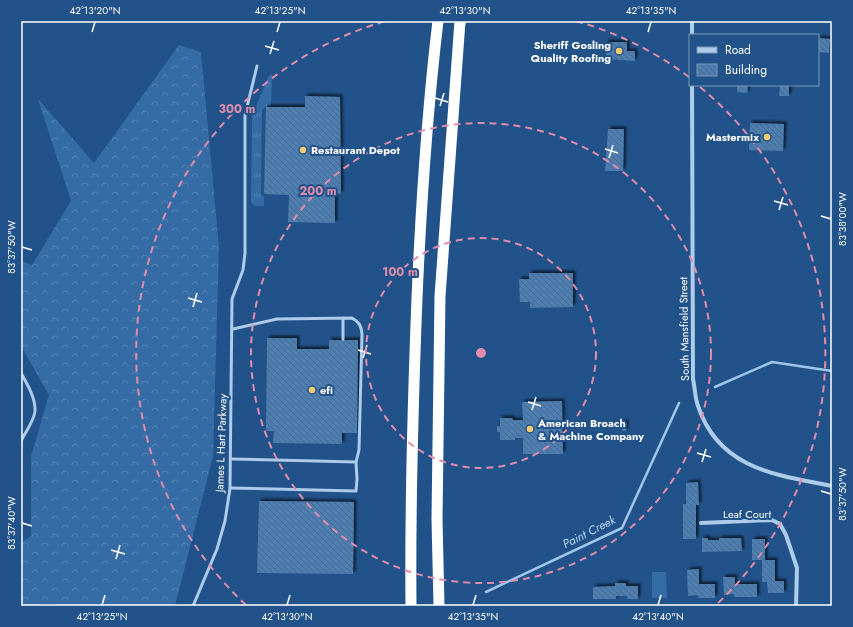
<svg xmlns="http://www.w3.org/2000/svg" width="853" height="627" font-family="Jost,sans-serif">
<defs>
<pattern id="grass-tufts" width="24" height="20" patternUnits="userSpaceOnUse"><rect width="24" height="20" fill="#356ca6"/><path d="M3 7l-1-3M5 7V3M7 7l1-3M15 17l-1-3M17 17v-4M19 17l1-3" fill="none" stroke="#5382b3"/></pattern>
<pattern id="forest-crowns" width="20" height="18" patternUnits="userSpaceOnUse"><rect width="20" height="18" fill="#356ca6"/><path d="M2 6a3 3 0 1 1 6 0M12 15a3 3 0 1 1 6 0" fill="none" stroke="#5382b3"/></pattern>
<pattern id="building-back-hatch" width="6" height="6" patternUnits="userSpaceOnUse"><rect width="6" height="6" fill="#4e7eb2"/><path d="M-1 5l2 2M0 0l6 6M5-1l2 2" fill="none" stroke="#4d6884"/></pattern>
<filter id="shadow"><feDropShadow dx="2.5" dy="-2.5" stdDeviation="1" flood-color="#0009"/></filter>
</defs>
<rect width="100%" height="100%" fill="#215289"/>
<!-- grass -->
<path fill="url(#grass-tufts)" d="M269 75H272L271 105H268L262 110 261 195 264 196V206H255L251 202 252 116Z"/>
<!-- forest -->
<path fill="url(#forest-crowns)" d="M179 45 201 52 219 247 213 456 175 606H63L50 604 21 606V543L31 536V456L49 395 21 346V261L32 265 71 201 38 99 94 163Z"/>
<!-- park -->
<path fill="#356ca6" d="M652 572H666L667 598H652Z"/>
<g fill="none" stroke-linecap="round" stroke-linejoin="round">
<!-- stream -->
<g stroke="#a1c6ec" stroke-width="2.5">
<path d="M715 387 772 362 832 371"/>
<path d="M486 592 622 528 679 403"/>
</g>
</g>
<!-- building -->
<g fill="url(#building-back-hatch)" filter="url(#shadow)">
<path d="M818 38 830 39 829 53 818 52Z"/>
<path d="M606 42H627V51H635V61L606 59Z"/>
<path d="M737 85H748L747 93 737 92Z"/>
<path d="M780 85H789V96H779Z"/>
<path d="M305 96 340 97 341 193 335 195V223L288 222 289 195 264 194 266 107H305Z"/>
<path d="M750 123 784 124 783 151 749 150Z"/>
<path d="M608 129H624L623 171H605Z"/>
<path d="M529 273H573V307L530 308V302H520L519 279H529Z"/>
<path d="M267 338H297V349H329V340H358L357 433H342V444L273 443 274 431H266Z"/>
<path d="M562 401 563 454H523V438H515V440H500V432H497V426H500V418H512L513 420H523L522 402Z"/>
<path d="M830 407H832V446H831Z"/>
<rect x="622" y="422" width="4" height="9"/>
<path d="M698 482 699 505H696V539H683V504H686V483Z"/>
<path d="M259 501 354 502 353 574 257 573Z"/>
<path d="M702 538H708V540H719V538H741L742 551 702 552Z"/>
<path d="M752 539H765V560H775V581H784V593H768L767 582H762V560H752Z"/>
<path d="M699 569V584H715V598H698V595L688 596 687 570Z"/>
<path d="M723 577H735V584H757V597H734V594L724 595Z"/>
<path d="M615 583H626V586H638V599H627V596H616V599H593V587L615 586Z"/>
</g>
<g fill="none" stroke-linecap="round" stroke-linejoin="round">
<!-- lane -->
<g stroke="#adcbea" stroke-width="3">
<path d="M233 329 277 319 352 318C359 322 361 325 362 334L359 450 356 462"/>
<path d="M343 339V318"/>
<path d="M21 373C27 384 35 397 35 409 36 418 25 433 21 441"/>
<path d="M230 488 356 491 357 479 356 462 231 459"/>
<path d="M193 606 217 549 225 521 230 488 232 299 243 270 245 253V115L257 66"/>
</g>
<!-- street -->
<g stroke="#adcbea" stroke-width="4">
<path d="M692 21V35"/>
<path d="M692 85 693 379C695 388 695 398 698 406 719 469 776 475 832 486"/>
<path d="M701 523 772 520 780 524 786 535 797 568 796 606"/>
</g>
<!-- highway -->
<g stroke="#fff" stroke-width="11">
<path d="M411 606C410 503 413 401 417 298 421 205 427 113 438 21"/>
<path d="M439 606 437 519 440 296 460 21"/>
</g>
</g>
<!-- ticks -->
<path fill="none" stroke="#fff" stroke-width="1.5" d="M92 32 95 22M277 32 280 22M463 32 465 22M648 32 651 22M265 46 279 50M270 54 274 41M435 98 448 102M440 106 444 93M605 149 618 153M609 158 613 145M774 201 788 205M779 210 783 197M821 216 831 219M22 247 32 250M188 298 202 302M193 307 197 293M358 350 371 354M363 358 367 345M528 402 541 406M532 410 536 397M697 453 711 457M702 462 706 449M821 491 831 494M22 523 32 526M111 550 125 554M116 559 120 545M102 605 105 595M287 605 290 595M473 605 476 595M658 605 661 595"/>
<!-- distance rings -->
<g fill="none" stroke="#e08cad" stroke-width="2" stroke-dasharray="7 5">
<circle cx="481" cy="353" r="115"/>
<circle cx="481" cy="353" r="230"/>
<path d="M246 605A345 345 0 0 1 386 21M576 21A345 345 0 0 1 689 77M700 87A345 345 0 0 1 716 605"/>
</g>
<!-- markers -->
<g fill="#f7cb6f" stroke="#215289" stroke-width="1.5">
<circle cx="619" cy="51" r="4"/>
<circle cx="767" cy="137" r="4"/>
<circle cx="303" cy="150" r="4"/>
<circle cx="312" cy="390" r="4"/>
<circle cx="530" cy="429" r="4"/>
</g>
<g text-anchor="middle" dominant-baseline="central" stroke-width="4" stroke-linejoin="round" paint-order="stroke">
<!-- poi labels -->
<g font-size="11" font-weight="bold" fill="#fff" stroke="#215289" text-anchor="start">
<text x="611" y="45" text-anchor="end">Sheriff Gosling<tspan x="611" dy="13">Quality Roofing</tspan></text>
<text x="759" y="137" text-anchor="end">Mastermix</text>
<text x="311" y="150">Restaurant Depot</text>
<text x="320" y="390">efi</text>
<text x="538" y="423">American Broach<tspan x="538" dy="13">&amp; Machine Company</tspan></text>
</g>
<!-- street labels -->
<g font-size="11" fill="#fff" stroke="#215289">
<text transform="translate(684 329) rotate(-91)">South Mansfield Street</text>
<text transform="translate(221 443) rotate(-88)">James L Hart Parkway</text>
<text x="747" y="514">Leaf Court</text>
</g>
<!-- water labels -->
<g font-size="12" font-style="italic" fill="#b9d5f2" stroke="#215289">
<text transform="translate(589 532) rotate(-27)">Paint Creek</text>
</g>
</g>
<circle cx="481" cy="353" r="6" fill="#e08cad" stroke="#215289" stroke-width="2"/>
<g font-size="12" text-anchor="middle" font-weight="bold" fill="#e08cad" stroke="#215289" stroke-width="4" stroke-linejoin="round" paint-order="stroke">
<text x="237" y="113">300 m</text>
<text x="318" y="195">200 m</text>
<text x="400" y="276">100 m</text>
</g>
<!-- border -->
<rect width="853" height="627" fill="none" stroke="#215289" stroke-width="44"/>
<!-- legend -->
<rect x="689" y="34" width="130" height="52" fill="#215289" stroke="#7a97b8"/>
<rect x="697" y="47" width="20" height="6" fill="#adcbea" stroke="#7a97b8"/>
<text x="725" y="54" font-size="12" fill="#ffffff">Road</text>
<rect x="697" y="64" width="20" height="12" fill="url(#building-back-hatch)" stroke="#7a97b8"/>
<text x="725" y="74" font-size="12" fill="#ffffff">Building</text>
<rect x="22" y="22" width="809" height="583" fill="none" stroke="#fff" stroke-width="1.5"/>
<g font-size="10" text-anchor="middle" fill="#fff">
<text x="95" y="14">42°13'20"N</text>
<text x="280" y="14">42°13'25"N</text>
<text x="465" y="14">42°13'30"N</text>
<text x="651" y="14">42°13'35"N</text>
<text transform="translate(842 219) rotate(-90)" y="4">83°38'00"W</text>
<text transform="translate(11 247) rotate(-90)" y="4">83°37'50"W</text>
<text transform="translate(842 494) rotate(-90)" y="4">83°37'50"W</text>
<text transform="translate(11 523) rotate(-90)" y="4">83°37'40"W</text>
<text x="102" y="620">42°13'25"N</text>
<text x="287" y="620">42°13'30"N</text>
<text x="473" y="620">42°13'35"N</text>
<text x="658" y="620">42°13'40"N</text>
</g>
</svg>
